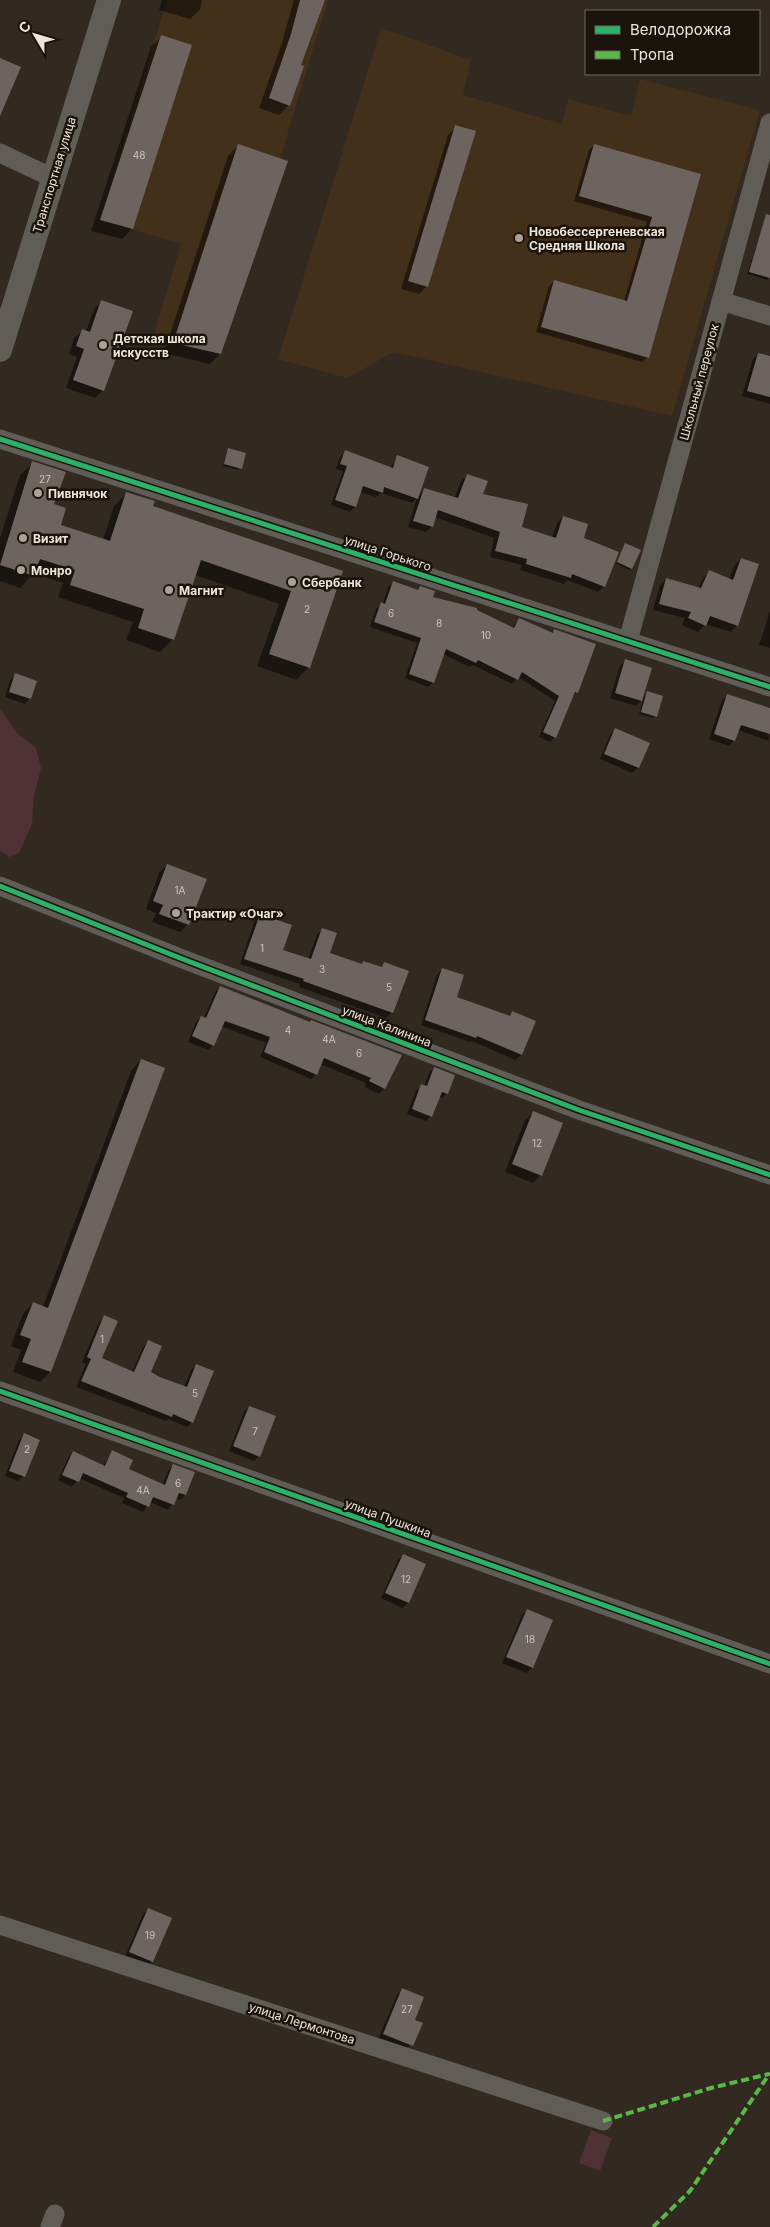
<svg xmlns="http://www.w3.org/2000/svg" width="770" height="2227" font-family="Inter,sans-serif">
<rect width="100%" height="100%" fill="#322920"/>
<!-- built -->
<g fill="#42301b">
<path d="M167 0H328L221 354 154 334 181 244 100 220Z"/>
<path d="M381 28 471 60 463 95 562 124 568 99 631 116 640 79 760 110 672 416 394 352 347 378 278 359Z"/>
</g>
<!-- green -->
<g fill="#4f3136">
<path d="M0 709 18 734 36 748 41 768 34 796 32 824 19 853 9 857 0 851Z"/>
<path d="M591 2130 612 2138 600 2171 579 2163Z"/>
</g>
<!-- shadow -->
<g fill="#0007">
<path d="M162 0H202L200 9 190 19 159 10Z"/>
<path d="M294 0H323L299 66 289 105 279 115 259 108 281 46Z"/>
<path d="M161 37 132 229 122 239 91 231 151 47Z"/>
<path d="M456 127 427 286 419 294 401 289 448 135Z"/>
<path d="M594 145 700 175 648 357 642 362 536 332 549 286 554 281 624 301 647 222 574 201 589 150Z"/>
<path d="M238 146 220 354 210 364 164 353 228 156Z"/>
<path d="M762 230 770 232V276L767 280 747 274Z"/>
<path d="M102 301 103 390 95 398 66 388 77 357 69 354 74 338 82 331 86 332 94 309Z"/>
<path d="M758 354 770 358V404L742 396 753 359Z"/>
<path d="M229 450 240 468 238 470 223 466Z"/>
<path d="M345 452 390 468 398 457 418 496 424 489 454 499 461 481 467 475 482 495 521 528 552 538 557 523 563 517 582 539 604 586 598 592 567 580 564 584 520 570 522 565 490 557 494 538 435 517 432 526 426 532 408 527 417 498 412 503 381 493 376 497 360 492 355 507 350 512 331 505 343 471 336 469 340 457Z"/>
<path d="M33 463 52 505 59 526 103 540 114 506 127 493 151 507 341 572 309 667 296 680 257 666 279 604 195 575 173 639 160 652 126 640 133 622 58 597 63 583 34 573 20 588 0 581V538L20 475Z"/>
<path d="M624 547 631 568 629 570 616 564Z"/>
<path d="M741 559 737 625 731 632 706 624 698 632 682 625 685 618 653 610 660 585 666 579 698 589 703 578 710 571 729 580 734 566Z"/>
<path d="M393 583 417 591 420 587 431 598 512 628 519 619 551 634 555 631 577 692 572 697 555 737 550 742 539 737 555 701 518 677 512 684 473 665 470 667 443 654 433 682 428 687 405 678 417 643 370 627 376 609 383 604 388 587Z"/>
<path d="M770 611V648L759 645Z"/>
<path d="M625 661 642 699 647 693 656 716 653 718 639 714 644 697 636 706 610 698 620 666Z"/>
<path d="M16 675 30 698 25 704 5 697 10 680Z"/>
<path d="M728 695 768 709 770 707 769 741 738 730 734 740 729 746 709 739 722 700Z"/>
<path d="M615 730 648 743 638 768 632 773 600 759 610 735Z"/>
<path d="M167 865 188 924 180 932 152 922 156 913 146 909 159 873Z"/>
<path d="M261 915 282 951 308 960 317 935 322 930 329 954 361 965 364 962 380 968 385 963 392 1012 386 1018 299 987 300 984 240 964 255 920Z"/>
<path d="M442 970 455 998 508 1017 512 1012 534 1022 521 1055 515 1060 472 1041 470 1042 421 1025 437 975Z"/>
<path d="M220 987 310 1023 384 1089 379 1094 365 1087 366 1083 320 1064 316 1074 311 1079 260 1057 266 1043 221 1026 213 1045 208 1050 188 1042 196 1022 201 1017 204 1018 215 992Z"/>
<path d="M141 1060 163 1068 50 1372 40 1382 13 1372 21 1350 11 1346 23 1314 33 1303 43 1307 131 1071Z"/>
<path d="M434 1068 447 1093 442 1098 438 1097 431 1116 426 1121 407 1114 416 1091 421 1086 424 1087 429 1073Z"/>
<path d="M533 1113 541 1175 533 1183 505 1172 525 1120Z"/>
<path d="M105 1317 100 1359 132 1372 143 1347 148 1341 150 1372 184 1387 191 1370 196 1365 192 1422 187 1427 168 1419 166 1421 76 1387 86 1364 82 1362 99 1322Z"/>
<path d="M249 1407 259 1456 254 1461 229 1451 244 1412Z"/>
<path d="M24 1435V1476L18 1481 5 1476 19 1440Z"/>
<path d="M73 1452 103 1466 112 1452 127 1470 162 1485 168 1471 173 1466 194 1473 185 1495 180 1500 176 1498 168 1510 150 1502 143 1512 122 1503 124 1498 79 1478 72 1487 58 1480 68 1458Z"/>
<path d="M403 1555 425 1565 408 1603 402 1608 381 1598 398 1560Z"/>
<path d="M527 1610 551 1621 532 1668 526 1673 502 1663 522 1615Z"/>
<path d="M148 1909 152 1961 147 1967 125 1957 143 1914Z"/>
<path d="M402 1990 414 2020 411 2045 406 2050 378 2039 397 1995Z"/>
</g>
<!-- building -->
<g fill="#6e645f">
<path d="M300 0H325L301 65 304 66 290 106 269 98 291 34Z"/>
<path d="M161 35 192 45 133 229 100 220Z"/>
<path d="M0 58 21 67 0 116Z"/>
<path d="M455 125 476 131 428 287 408 281Z"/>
<path d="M238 144 288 161 221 354 173 343Z"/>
<path d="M594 144 701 174 649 358 541 327 554 280 627 301 652 217 579 196Z"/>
<path d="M766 214 770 215V278L749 272Z"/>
<path d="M101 300 133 311 104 391 73 380 84 349 76 346 82 329 90 332Z"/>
<path d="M758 353 770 356V397L747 391Z"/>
<path d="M228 448 246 453 242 469 224 464Z"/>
<path d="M345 450 393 468 397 455 429 467 418 499 384 487 383 493 363 486 356 507 335 500 347 466 340 464Z"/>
<path d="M32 461 66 472 54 504 66 508 61 525 110 541 126 492 155 501 153 506 343 571 310 668 269 654 291 591 201 560 174 640 138 628 144 609 70 585 75 570 40 559 34 576 0 565Z"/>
<path d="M467 474 488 481 483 494 528 504 522 527 556 538 563 516 588 524 584 538 619 552 605 587 572 574 571 578 526 564 527 559 495 551 500 532 438 510 433 527 413 521 424 488 458 498Z"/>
<path d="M625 543 641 550 632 569 617 562Z"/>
<path d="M741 558 759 564 738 626 710 616 706 626 688 618 691 612 659 604 666 578 701 588 709 570 733 580Z"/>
<path d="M393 581 418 590 420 586 435 591 433 597 477 608V610L514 628 519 618 553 633 554 629 596 644 578 693 575 692 556 738 543 732 559 696 522 672 518 680 478 660 476 663 446 649 434 683 409 674 421 638 374 622 381 602 385 604Z"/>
<path d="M625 659 652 668 642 701 615 693Z"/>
<path d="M15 673 37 681 31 699 9 692Z"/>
<path d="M647 691 663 696 657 717 641 712Z"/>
<path d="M727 694 770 708V734L741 725 735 741 714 734Z"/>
<path d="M615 728 650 743 639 768 604 754Z"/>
<path d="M167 864 207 879 189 925 159 914 163 905 153 901Z"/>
<path d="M260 914 292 925 283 950 311 959 322 928 337 933 330 953 362 964 363 961 382 967 384 962 409 971 393 1013 303 981 304 979 244 959Z"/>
<path d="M442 968 464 975 457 997 510 1016 512 1011 536 1021 522 1055 477 1036 476 1038 425 1020Z"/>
<path d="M220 986 310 1022 311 1020 402 1055 385 1089 369 1081 371 1078 324 1058 317 1075 264 1052 270 1037 225 1021 214 1046 192 1036 201 1016 206 1018Z"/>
<path d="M141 1059 165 1068 51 1372 22 1362 31 1339 20 1335 33 1302 48 1308Z"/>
<path d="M434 1067 455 1075 448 1094 442 1092 432 1117 412 1109 421 1084 427 1086Z"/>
<path d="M533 1111 563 1123 542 1176 512 1164Z"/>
<path d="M104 1315 118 1321 102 1358 134 1372 148 1340 162 1346 151 1372 160 1377 187 1387 196 1364 214 1371 193 1423 173 1414 172 1417 81 1381 91 1359 87 1357Z"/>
<path d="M249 1406 276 1416 260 1457 233 1446Z"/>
<path d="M24 1433 40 1440 25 1477 9 1471Z"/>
<path d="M112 1450 133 1460 129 1469 165 1485 173 1464 195 1472 186 1495 179 1493 174 1505 153 1497 149 1507 126 1497 128 1493 83 1473 79 1482 62 1475 73 1451 105 1466Z"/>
<path d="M403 1554 426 1564 409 1603 385 1593Z"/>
<path d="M527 1609 553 1620 533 1668 506 1657Z"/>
<path d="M148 1908 172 1918 153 1962 129 1952Z"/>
<path d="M402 1988 424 1997 415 2020 423 2023 413 2046 383 2034Z"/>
</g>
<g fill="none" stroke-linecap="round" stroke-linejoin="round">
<!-- minor -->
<g stroke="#605d57" stroke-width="19">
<path d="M0 153 53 178"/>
<path d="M721 301 770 316"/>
<path d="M0 439 770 687"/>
<path d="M628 641 770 123"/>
<path d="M0 886 180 958 579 1110 770 1175"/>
<path d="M0 1391 770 1664"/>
<path d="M0 1925 603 2121"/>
<path d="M50 2227 55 2214"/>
</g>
<!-- tertiary -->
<path stroke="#605d57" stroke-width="24" d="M0 350 109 0"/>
<!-- quiet -->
<g stroke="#58b947" stroke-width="4" stroke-dasharray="8 4" stroke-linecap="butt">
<path d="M603 2121 711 2088 769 2074"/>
<path d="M653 2227 690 2191 770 2073"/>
</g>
<defs>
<g id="cycleway">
<path d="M0 439 770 687"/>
<path d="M0 886 180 958 579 1110 770 1175"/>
<path d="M0 1391 770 1664"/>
</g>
</defs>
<!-- cycleway casing -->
<use href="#cycleway" stroke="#1b140d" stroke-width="8"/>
<!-- cycleway -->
<use href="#cycleway" stroke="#2db169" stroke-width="5"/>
</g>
<!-- markers -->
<g fill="#aca398" stroke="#1b140d" stroke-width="2">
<circle cx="519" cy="238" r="5"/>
<circle cx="103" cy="345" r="5"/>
<circle cx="38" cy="493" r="5"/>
<circle cx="23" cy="538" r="5"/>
<circle cx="21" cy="570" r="5"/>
<circle cx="292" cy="582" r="5"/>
<circle cx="169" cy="590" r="5"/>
<circle cx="176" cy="913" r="5"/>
</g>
<g text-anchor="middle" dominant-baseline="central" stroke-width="5" stroke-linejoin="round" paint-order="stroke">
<!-- number labels -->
<g font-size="10" fill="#cec4ba">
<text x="139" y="155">48</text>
<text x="45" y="479">27</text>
<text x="307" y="609">2</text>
<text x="391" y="613">6</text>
<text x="439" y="623">8</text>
<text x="486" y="635">10</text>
<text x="180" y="890">1А</text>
<text x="262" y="948">1</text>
<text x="322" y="969">3</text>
<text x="389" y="987">5</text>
<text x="288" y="1030">4</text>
<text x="329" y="1039">4А</text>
<text x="359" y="1053">6</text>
<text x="537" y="1143">12</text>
<text x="102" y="1339">1</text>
<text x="195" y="1393">5</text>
<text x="255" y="1431">7</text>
<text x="27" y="1449">2</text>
<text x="178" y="1483">6</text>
<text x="143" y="1490">4А</text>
<text x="406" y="1579">12</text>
<text x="530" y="1639">18</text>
<text x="150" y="1935">19</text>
<text x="407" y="2009">27</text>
</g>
<!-- street labels -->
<g font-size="12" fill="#eee4d9" stroke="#1b140d">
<text transform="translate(54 175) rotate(-73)">Транспортная улица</text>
<text transform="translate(699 382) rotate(-75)">Школьный переулок</text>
<text transform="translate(388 553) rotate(18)">улица Горького</text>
<text transform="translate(387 1026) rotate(21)">улица Калинина</text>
<text transform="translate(388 1518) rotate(20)">улица Пушкина</text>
<text transform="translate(302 2023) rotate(18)">улица Лермонтова</text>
</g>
<!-- poi labels -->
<g font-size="12" font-weight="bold" fill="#eee4d9" stroke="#1b140d" text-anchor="start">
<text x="529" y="231">Новобессергеневская<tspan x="529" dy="14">Средняя Школа</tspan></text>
<text x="113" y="338">Детская школа<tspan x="113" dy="14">искусств</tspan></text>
<text x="48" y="493">Пивнячок</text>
<text x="33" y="538">Визит</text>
<text x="31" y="570">Монро</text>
<text x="302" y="582">Сбербанк</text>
<text x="179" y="590">Магнит</text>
<text x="186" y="913">Трактир «Очаг»</text>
</g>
</g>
<!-- legend -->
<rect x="585" y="10" width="175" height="65" fill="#1b140d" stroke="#6f675f"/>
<rect x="595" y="26" width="25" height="8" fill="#2db169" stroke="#6f675f"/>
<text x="630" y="35" font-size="15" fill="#eee4d9">Велодорожка</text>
<rect x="595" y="51" width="25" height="8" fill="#58b947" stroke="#6f675f"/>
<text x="630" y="60" font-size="15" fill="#eee4d9">Тропа</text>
<!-- north arrow -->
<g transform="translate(35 35) rotate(308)" stroke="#1b140d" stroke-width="4" paint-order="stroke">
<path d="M0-4L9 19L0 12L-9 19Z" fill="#eee4d9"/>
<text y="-8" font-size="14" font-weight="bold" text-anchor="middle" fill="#eee4d9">С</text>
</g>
</svg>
